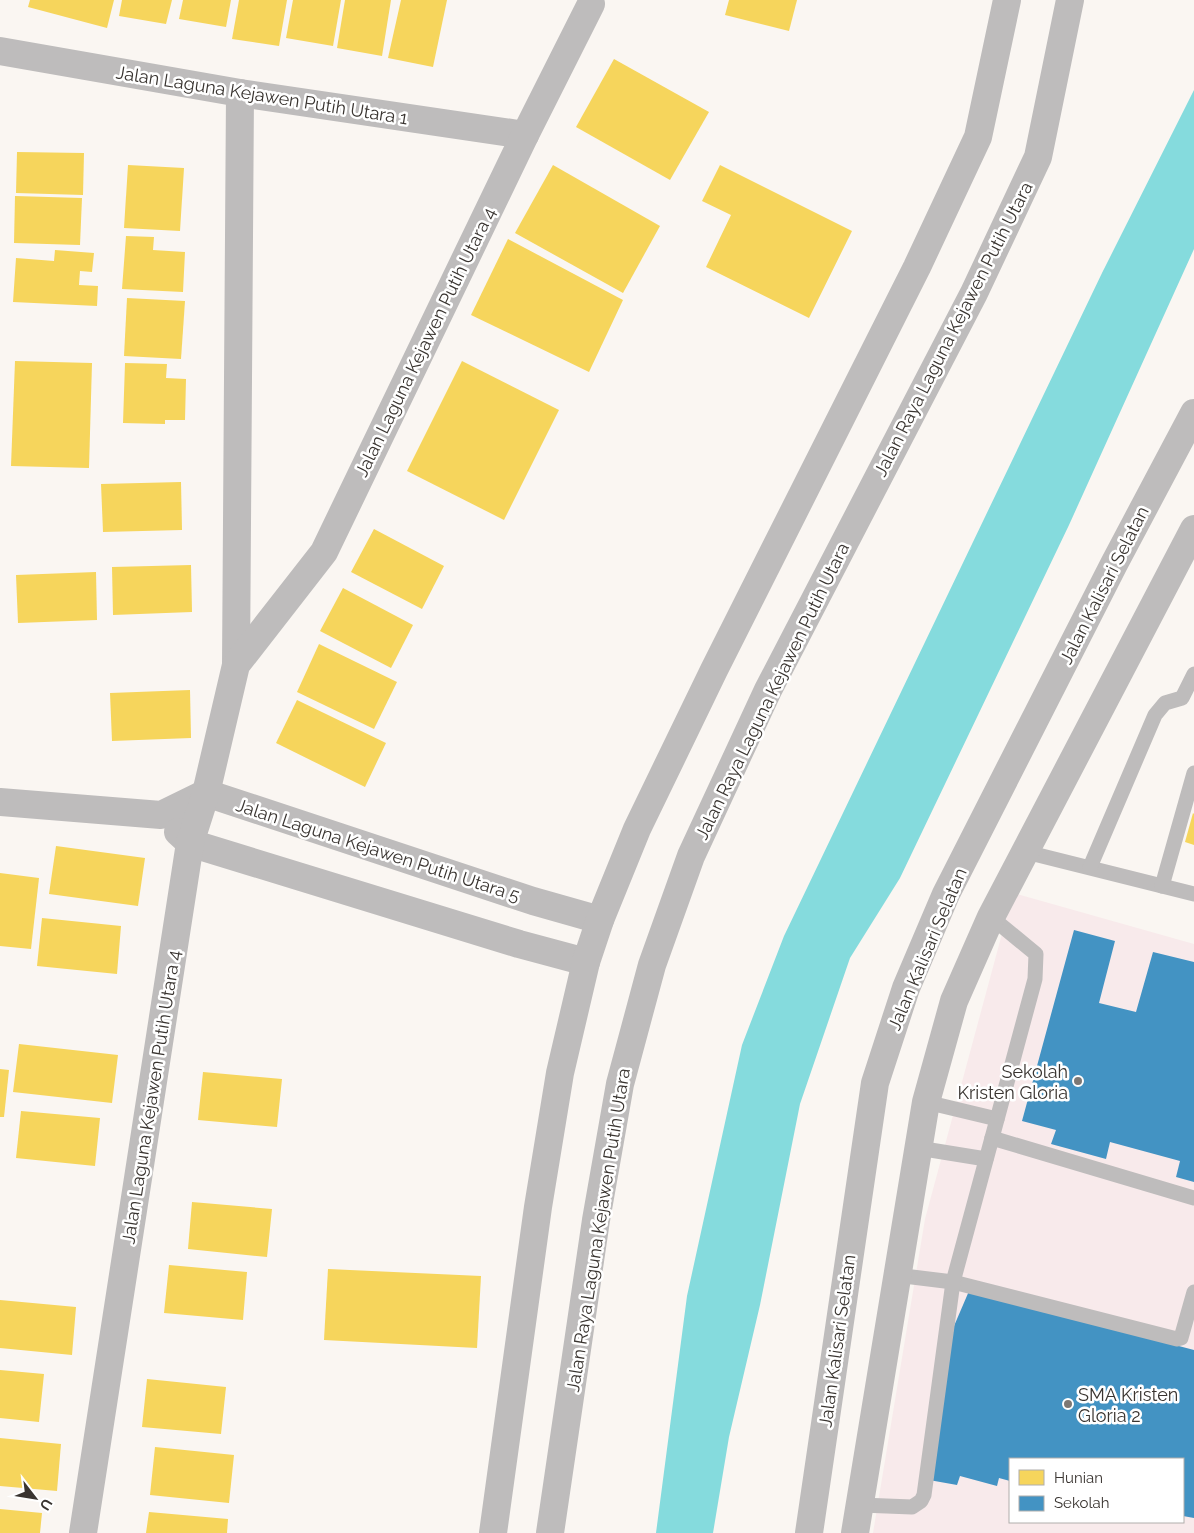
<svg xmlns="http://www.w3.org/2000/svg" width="1194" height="1533" font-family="Raleway,sans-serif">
<rect width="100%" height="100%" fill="#faf6f2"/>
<!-- education -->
<path fill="#f8eaeb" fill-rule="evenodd" d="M1013 893 1194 944V1533H873L925 1219ZM1010 1459H1183V1522H1010Z"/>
<!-- water -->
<path fill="#85dbdd" d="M1194 90V249L1069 525 900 878 850 958 800 1104 760 1305 729 1437 713 1533H656L687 1296 742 1045 784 936 1102 273Z"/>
<!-- homes -->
<g fill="#f6d55c">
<path d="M30 0H114L107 28 28 7Z"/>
<path d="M122 0H172L166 24 119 16Z"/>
<path d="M183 0H231L226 27 179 19Z"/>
<path d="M239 0H287L279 46 232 39Z"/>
<path d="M293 0H341L333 46 286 38Z"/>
<path d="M345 0H391L382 56 337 48Z"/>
<path d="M401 0H447L433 67 388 58Z"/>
<path d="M729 0H797L789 31 725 15Z"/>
<path d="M614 59 709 112 670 180 576 127Z"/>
<path d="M17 152 84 153 83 195 16 193Z"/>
<path d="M128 165 184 168 180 231 124 228Z"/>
<path d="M553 165 660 226 623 293 515 233Z"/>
<path d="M720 165 852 231 809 318 706 267 731 215 702 201Z"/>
<path d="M15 196 82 198 80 245 14 243Z"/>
<path d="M126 236 154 237 153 250 185 252 183 292 122 289Z"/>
<path d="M508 239 623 300 589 372 471 315Z"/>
<path d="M55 250 94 253 92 272 80 271 79 285 98 286 97 306 13 302 16 258 54 261Z"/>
<path d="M127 298 185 301 181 359 124 356Z"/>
<path d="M15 361 92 363 89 468 11 466Z"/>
<path d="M462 361 559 410 504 520 407 471Z"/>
<path d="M125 363 167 364 166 378 186 379 185 420H165V424L123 423Z"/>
<path d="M181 482 182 530 103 532 101 484Z"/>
<path d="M374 529 444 566 422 609 351 572Z"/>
<path d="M191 565 192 612 113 615 112 567Z"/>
<path d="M96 572 97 620 18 623 16 575Z"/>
<path d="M343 588 413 625 391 668 320 631Z"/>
<path d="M319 644 397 682 374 729 297 692Z"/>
<path d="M190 690 191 738 112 741 110 693Z"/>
<path d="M297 700 386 743 365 787 276 743Z"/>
<path d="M1193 813 1194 814V845L1185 842Z"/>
<path d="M56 846 145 858 138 906 49 894Z"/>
<path d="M0 873 39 878 31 949 0 946Z"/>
<path d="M42 918 121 926 117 974 37 966Z"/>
<path d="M19 1044 118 1055 112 1103 13 1092Z"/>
<path d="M0 1069 9 1070 4 1117H0Z"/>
<path d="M203 1072 282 1079 277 1127 198 1120Z"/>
<path d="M21 1111 100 1118 95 1166 16 1158Z"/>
<path d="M192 1202 272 1209 267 1257 188 1249Z"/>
<path d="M169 1265 247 1272 243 1320 164 1313Z"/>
<path d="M328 1269 481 1276 477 1348 324 1340Z"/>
<path d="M0 1300 76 1307 72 1355 0 1348Z"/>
<path d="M0 1370 44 1374 39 1422 0 1418Z"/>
<path d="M147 1379 226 1387 221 1434 142 1427Z"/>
<path d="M0 1438 61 1444 57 1491 0 1486Z"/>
<path d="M155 1447 234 1455 229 1503 150 1495Z"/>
<path d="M0 1509 42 1513 40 1533H0Z"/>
<path d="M149 1512 228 1519 227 1533H146Z"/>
</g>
<!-- schools -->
<g fill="#4393c3">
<path d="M1074 930 1115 941 1099 1003 1136 1012 1153 952 1194 962V1182L1176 1177 1180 1161 1110 1142 1106 1159 1051 1144 1056 1130 1022 1121Z"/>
<path d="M969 1291 1194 1350V1518L1183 1516V1459H1010V1481L999 1478 997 1486 960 1476 957 1485 929 1480 954 1326Z"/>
</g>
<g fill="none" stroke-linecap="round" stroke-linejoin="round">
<!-- service -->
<g stroke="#bebcbc" stroke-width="15">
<path d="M1026 852 1194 894"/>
<path d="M1090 867 1155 715 1165 703 1182 698 1194 674"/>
<path d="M1162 886 1194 773"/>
<path d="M926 1102 997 1119"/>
<path d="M992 1138 1194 1198"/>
<path d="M918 1148 986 1159"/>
<path d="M896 1275 953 1282 1177 1339 1181 1338 1194 1292"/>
<path d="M861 1505 912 1507 921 1501 924 1495 953 1282 1035 979 1036 954 991 917"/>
</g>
<!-- minor -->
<g stroke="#bebcbc" stroke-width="28">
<path d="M0 51 240 93 525 135"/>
<path d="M236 665 240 93"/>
<path d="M0 802 161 815 206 793 533 901 600 920"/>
<path d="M178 832 190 843 519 944 586 962"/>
<path d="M83 1533 190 843 206 793 236 665 324 552 525 135 591 4"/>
<path d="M493 1533 538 1207 560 1073 586 962 600 920 637 829 714 670 917 267 978 137 1007 0"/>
<path d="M550 1533 596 1220 620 1084 652 965 691 856 768 690 974 293 1038 157 1070 0"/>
<path d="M809 1533 875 1083 906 988 946 894 1114 564 1194 413"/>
<path d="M855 1533 926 1102 954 1001 991 917 1194 529"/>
</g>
</g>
<!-- markers -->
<g fill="#7d7874" stroke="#fff" stroke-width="2">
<circle cx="1078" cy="1081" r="5"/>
<circle cx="1068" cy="1404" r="5"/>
</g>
<g text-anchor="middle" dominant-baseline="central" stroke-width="5" stroke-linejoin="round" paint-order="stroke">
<!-- street labels -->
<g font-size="18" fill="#393430" stroke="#fff">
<text transform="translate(262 95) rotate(9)">Jalan Laguna Kejawen Putih Utara 1</text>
<text transform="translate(953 329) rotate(-63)">Jalan Raya Laguna Kejawen Putih Utara</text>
<text transform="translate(425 342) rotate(-64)">Jalan Laguna Kejawen Putih Utara 4</text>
<text transform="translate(1104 585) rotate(-63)">Jalan Kalisari Selatan</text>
<text transform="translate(772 691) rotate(-64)">Jalan Raya Laguna Kejawen Putih Utara</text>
<text transform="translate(378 850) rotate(18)">Jalan Laguna Kejawen Putih Utara 5</text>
<text transform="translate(927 949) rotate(-67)">Jalan Kalisari Selatan</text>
<text transform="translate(151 1097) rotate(-81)">Jalan Laguna Kejawen Putih Utara 4</text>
<text transform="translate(598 1230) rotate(-81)">Jalan Raya Laguna Kejawen Putih Utara</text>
<text transform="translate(837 1341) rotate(-82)">Jalan Kalisari Selatan</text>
</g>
<!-- poi labels -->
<g font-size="18" fill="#393430" stroke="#fff" text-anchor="end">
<text x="1068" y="1071">Sekolah<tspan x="1068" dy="21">Kristen Gloria</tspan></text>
<text x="1078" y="1394" text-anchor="start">SMA Kristen<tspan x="1078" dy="21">Gloria 2</tspan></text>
</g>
</g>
<!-- legend -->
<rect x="1009" y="1458" width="175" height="65" fill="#ffffff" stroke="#b0aeac"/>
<rect x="1019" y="1470" width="25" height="15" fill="#f6d55c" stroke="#b0aeac"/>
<text x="1054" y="1483" font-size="15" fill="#393430">Hunian</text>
<rect x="1019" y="1496" width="25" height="15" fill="#4393c3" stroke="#b0aeac"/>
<text x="1054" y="1508" font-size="15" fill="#393430">Sekolah</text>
<!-- north arrow -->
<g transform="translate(35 1498) rotate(121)" stroke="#ffffff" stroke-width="4" paint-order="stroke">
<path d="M0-4L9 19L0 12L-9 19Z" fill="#393430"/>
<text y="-8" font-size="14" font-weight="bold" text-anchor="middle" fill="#393430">U</text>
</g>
</svg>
